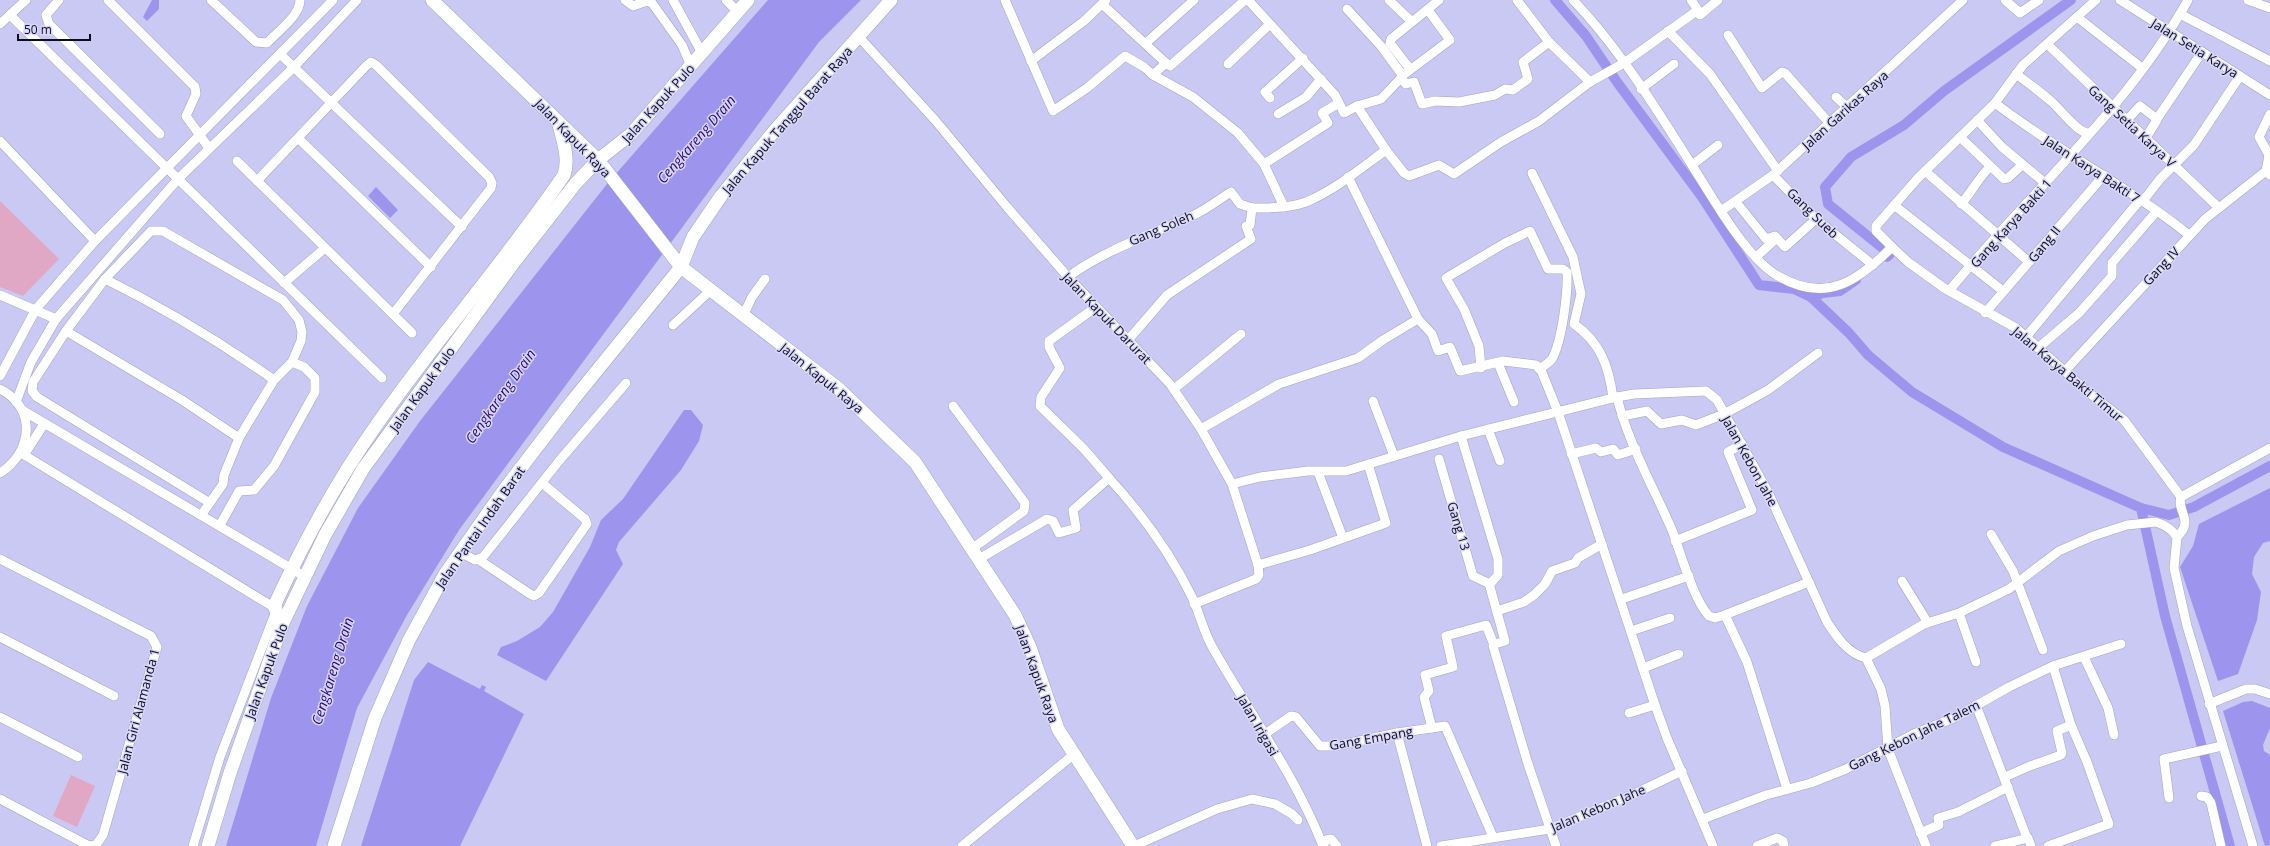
<svg xmlns="http://www.w3.org/2000/svg" width="2270" height="846" font-family="'Open Sans',sans-serif">
<rect width="100%" height="100%" fill="#cac9f3"/>
<!-- green -->
<g fill="#e1a8c6">
<path d="M0 201 59 259 23 296 0 287Z"/>
<path d="M71 775 95 786 77 827 53 816Z"/>
</g>
<!-- water -->
<g fill="#9d95ed">
<path d="M152 0H159V9L147 21 143 17Z"/>
<path d="M768 0H861L819 42 459 530 407 615 357 708 316 846H226L271 698 307 606 358 508 420 421 607 184Z"/>
<path d="M376 187 398 210 390 218 368 196Z"/>
<path d="M684 410H691L703 425 699 441 681 470 619 542 616 550 623 564 546 681 497 655 501 647 517 641 540 627 553 612 590 547 601 520 623 499Z"/>
<path d="M2270 488V541L2263 543 2254 557 2252 574 2261 592 2257 620 2238 674 2218 681 2180 567 2193 546 2199 524Z"/>
<path d="M428 662 480 689 482 685 486 687 484 691 524 714 460 846H361L414 680Z"/>
<path d="M2252 701 2270 708V728L2263 745 2264 751 2270 755V845L2265 846 2223 711 2243 702Z"/>
</g>
<g fill="none" stroke-linecap="round" stroke-linejoin="round">
<!-- canal -->
<g stroke="#9d95ed" stroke-width="10">
<path d="M1555 0 1586 36 1617 82 1702 197 1759 285 1794 289 1811 297 1849 333 1868 355 1912 392 2003 447 2141 508 2165 616 2230 846"/>
<path d="M1887 257 1890 254 1828 204 1825 187 1851 157 1904 125 1944 91 2071 0"/>
<path d="M1811 297 1823 293 1840 291 1856 280"/>
<path d="M2141 508 2169 515 2194 507 2270 466"/>
</g>
<defs>
<g id="street">
<path d="M59 0 46 15 49 24 160 134"/>
<path d="M108 0 195 87 196 94 186 116 209 148"/>
<path d="M211 0 256 42 267 43C277 32 300 16 300 0"/>
<path d="M625 0 633 6 647 1 652 3 682 45 691 66"/>
<path d="M673 0 702 53"/>
<path d="M726 0 738 12"/>
<path d="M1005 0 1053 111 1087 88 1125 56 1144 67 1153 75 1193 97 1238 133 1264 164 1284 207"/>
<path d="M1248 0 1335 95 1344 113 1357 106 1386 150 1404 173 1409 176 1439 165 1454 174 1501 142 1539 121 1590 82"/>
<path d="M1389 0 1411 21"/>
<path d="M1517 0 1549 42"/>
<path d="M1573 0C1619 48 1658 111 1693 167 1713 198 1746 258 1778 276 1826 304 1858 281 1892 247L1908 262 1944 288 2016 328 2088 392 2124 420 2181 497"/>
<path d="M2005 0 2020 13 2039 0"/>
<path d="M2120 0 2270 95"/>
<path d="M2248 0 2270 8"/>
<path d="M1102 4 1166 63 1153 75"/>
<path d="M1347 9 1381 46 1403 76"/>
<path d="M2180 14 2270 61"/>
<path d="M10 15 382 378"/>
<path d="M1700 15 1718 0"/>
<path d="M2077 17 2142 68"/>
<path d="M0 24 26 0"/>
<path d="M1668 31 1710 74 1778 171"/>
<path d="M1728 35 1762 88 1782 72 1785 73 1830 124"/>
<path d="M859 37 935 120 1007 207 1068 277 1170 384 1201 429 1232 484 1258 565 1259 575 1256 579 1194 604"/>
<path d="M1146 43 1194 0"/>
<path d="M2047 44 2218 207"/>
<path d="M280 54 462 227"/>
<path d="M1031 61 1084 21 1106 0"/>
<path d="M1166 63 1170 66 1245 0"/>
<path d="M1228 64 1270 24"/>
<path d="M1410 69 1390 43 1391 39 1439 0"/>
<path d="M1406 73 1450 40 1428 10"/>
<path d="M2016 74C2028 83 2042 93 2053 103 2061 110 2079 135 2090 133"/>
<path d="M1641 89 1674 64"/>
<path d="M1836 97 1848 108"/>
<path d="M1270 98 1265 92 1303 58"/>
<path d="M1995 103C2057 151 2128 186 2189 235"/>
<path d="M1357 106 1381 99 1401 78 1406 84 1414 82 1422 104 1435 101 1459 102 1495 95 1505 89 1513 90 1528 79 1523 62 1549 42 1590 82 1624 63 1698 10 1691 0"/>
<path d="M1278 114 1306 97 1321 79"/>
<path d="M2270 114 2259 137 2269 155 2266 171 2270 175"/>
<path d="M1977 120 2002 147 2045 183"/>
<path d="M2126 121 2140 106 2157 119 2202 52"/>
<path d="M1960 137 2004 179 2008 178 2022 165"/>
<path d="M298 138 431 267"/>
<path d="M2145 139 2157 120"/>
<path d="M0 141 95 241"/>
<path d="M237 161 412 333"/>
<path d="M1264 164 1328 123 1322 113 1339 103"/>
<path d="M1692 165 1718 145"/>
<path d="M1925 171 2029 262"/>
<path d="M1532 173 1573 257 1581 294 1574 324C1601 343 1609 367 1613 398"/>
<path d="M1773 175 1816 219 1873 265"/>
<path d="M1348 177 1418 319 1432 334 1438 351 1450 347 1460 371 1503 361 1536 365 1541 370 1558 412 1655 705 1667 738 1713 846"/>
<path d="M257 181 366 66 371 62 376 65 489 177 492 183 491 188 393 314"/>
<path d="M2143 201 2160 179 2194 145 2240 76"/>
<path d="M1736 202 1766 239 1775 236 1785 247 1816 219"/>
<path d="M1961 204C1972 192 1978 178 1990 167"/>
<path d="M1894 205 2003 291"/>
<path d="M1721 211 1773 175 1963 0"/>
<path d="M1892 247 1876 231V226L1918 178 1995 103 2023 65 2096 0"/>
<path d="M1756 257 1776 239"/>
<path d="M1068 277C1106 249 1151 235 1194 215 1207 209 1218 200 1231 192L1240 204 1252 208"/>
<path d="M105 279C164 308 220 342 274 380"/>
<path d="M284 283 325 248"/>
<path d="M1949 291C2028 194 2126 111 2188 0"/>
<path d="M0 295 56 319"/>
<path d="M1096 307 1049 341V347L1060 368 1041 397 1040 406 1084 449 1109 478"/>
<path d="M1985 313 2104 175"/>
<path d="M743 316 752 297 765 279"/>
<path d="M673 325 710 291"/>
<path d="M66 331 182 400 239 438"/>
<path d="M2026 337 2140 200"/>
<path d="M1129 339 1167 295 1251 239 1246 226 1250 225 1252 208C1270 208 1289 208 1306 202 1335 190 1361 168 1386 150"/>
<path d="M2038 348 2079 313 2112 276V263L2156 212"/>
<path d="M1498 363 1514 402"/>
<path d="M1481 368 1479 346 1464 309 1446 278 1505 243 1530 231 1548 269H1563L1567 272C1568 293 1562 341 1552 359 1549 363 1544 366 1539 369"/>
<path d="M2065 371 2205 219 2266 171"/>
<path d="M0 376 36 309 95 241 333 0"/>
<path d="M0 389C38 408 32 453 0 473"/>
<path d="M1174 389 1241 334"/>
<path d="M1617 397C1628 443 1653 486 1672 530 1680 551 1694 601 1709 616L1715 618 1722 616 1809 582"/>
<path d="M1373 401 1394 456"/>
<path d="M16 402 31 362 56 319 178 179 294 67 357 0"/>
<path d="M953 406 1025 503 1024 511 973 548"/>
<path d="M22 410 304 576"/>
<path d="M1622 416 1647 411 1661 424 1682 420 1696 425 1724 414 1768 390 1818 353"/>
<path d="M1201 429 1279 384 1358 358 1383 340 1418 319"/>
<path d="M1488 429 1500 461"/>
<path d="M1461 436 1498 559V575L1490 584V587L1505 641 1495 644 1493 646 1528 764 1556 846"/>
<path d="M21 453 275 608"/>
<path d="M1571 454 1596 448 1601 452 1613 449 1618 455 1636 449"/>
<path d="M24 455 44 424"/>
<path d="M1439 459 1473 576 1490 584"/>
<path d="M1318 472 1343 538"/>
<path d="M1232 484 1260 477 1308 471H1346L1461 436 1617 397 1634 394 1706 391 1717 400 1768 492 1827 622C1836 636 1848 654 1866 658L1881 689 1885 706 1888 749 1926 846"/>
<path d="M202 514 223 484 224 475 239 438 274 380 292 362 301 341 302 332 299 320 283 300 163 231H151L105 279 66 331 33 382 32 391 37 397 210 503"/>
<path d="M220 525 239 491 254 490 274 466 315 392V378L304 367 292 362"/>
<path d="M1991 534 2013 571 2043 650"/>
<path d="M2177 537C2195 520 2176 511 2181 497L2270 448"/>
<path d="M1675 541 1752 510 1728 452 1742 444"/>
<path d="M460 552 475 560 483 557 559 461 626 383"/>
<path d="M0 559 151 636 157 647 103 835 96 845 89 846 0 799"/>
<path d="M979 559 1047 519 1053 521 1059 533 1076 528 1073 510 1109 478C1142 514 1171 554 1192 597 1200 614 1204 634 1214 650 1251 715 1296 777 1323 846"/>
<path d="M479 560 530 594 534 596 539 593 587 524 585 519 542 483"/>
<path d="M1258 565 1310 550 1386 523 1368 464"/>
<path d="M1902 581 1928 623"/>
<path d="M1622 599 1689 576"/>
<path d="M1497 611 1524 602 1534 595 1545 584 1552 571 1575 563 1578 558 1602 544"/>
<path d="M1959 613 1976 662"/>
<path d="M1725 615 1747 662 1787 789"/>
<path d="M1631 631 1670 618"/>
<path d="M0 637 114 696"/>
<path d="M2084 657 2108 708 2114 735"/>
<path d="M1866 658 1924 624 1959 613 2009 589 2059 551 2093 536 2127 525 2156 522C2165 525 2172 529 2177 537L2174 568 2187 626 2253 846"/>
<path d="M1643 668 1679 654"/>
<path d="M2209 704 2246 689H2255L2270 694"/>
<path d="M1976 705 2027 838"/>
<path d="M1629 713 1655 705"/>
<path d="M0 717 78 757"/>
<path d="M1432 728 1424 697 1429 691 1425 675 1453 667 1446 636 1486 625 1494 645"/>
<path d="M1397 733 1427 846"/>
<path d="M1265 734 1291 716 1296 717 1320 746H1335L1397 733 1445 726 1493 837"/>
<path d="M2005 777 2030 766 2061 755 2062 753 2057 731 2071 725"/>
<path d="M2201 796 2207 797 2211 803 2221 846"/>
<path d="M2169 798 2164 759 2222 746"/>
<path d="M1703 819 1766 795 1811 783 1846 769 1914 734 1956 717 2009 687 2053 666 2121 644"/>
<path d="M1920 833 1939 825 1938 818 1958 812 2008 787"/>
<path d="M193 846 220 757 276 611"/>
<path d="M962 846 1073 755"/>
<path d="M1134 846 1217 809 1252 799 1275 804 1292 814 1298 820"/>
<path d="M1323 846 1326 840 1331 839 1337 846"/>
<path d="M1441 846 1550 829 1632 795 1682 771"/>
<path d="M1757 846 1777 838 1783 841 1784 846"/>
<path d="M1995 846 2028 838 2031 846"/>
<path d="M2048 846 2109 824 2087 762 2071 725 2053 666"/>
</g>
<g id="secondary">
<path d="M432 0 598 160 681 267 839 389 915 462 1015 615 1030 647 1058 729 1133 846"/>
<path d="M282 625 275 608 276 602C304 542 335 484 373 430 433 343 504 263 564 175 570 158 562 138 558 121"/>
<path d="M208 846 230 773 282 625 325 535 363 469 515 261 576 183 598 160 631 134 748 0"/>
<path d="M334 846 375 718 409 640 445 574 504 490 573 400 681 267 693 237 721 196 775 130 891 0"/>
</g>
</defs>
<!-- street casing -->
<use href="#street" stroke="#a3a2ca" stroke-width="10"/>
<!-- secondary casing -->
<use href="#secondary" stroke="#a3a2ca" stroke-width="14"/>
<!-- street -->
<use href="#street" stroke="#fff" stroke-width="9"/>
<!-- secondary -->
<use href="#secondary" stroke="#fff" stroke-width="13"/>
</g>
<g text-anchor="middle" dominant-baseline="central" stroke-width="3" stroke-linejoin="round" paint-order="stroke">
<!-- street labels -->
<g font-size="13" fill="#0e0d1b" stroke="#d8d7f9">
<text transform="translate(2195 48) rotate(32)">Jalan Setia Karya</text>
<text transform="translate(658 103) rotate(-48)">Jalan Kapuk Pulo</text>
<text transform="translate(1845 110) rotate(-42)">Jalan Garikas Raya</text>
<text transform="translate(787 120) rotate(-49)">Jalan Kapuk Tanggul Barat Raya</text>
<text transform="translate(2132 126) rotate(43)">Gang Setia Karya V</text>
<text transform="translate(573 138) rotate(46)">Jalan Kapuk Raya</text>
<text transform="translate(2092 169) rotate(33)">Jalan Karya Bakti 7</text>
<text transform="translate(1813 213) rotate(44)">Gang Sueb</text>
<text transform="translate(2011 223) rotate(-48)">Gang Karya Bakti 1</text>
<text transform="translate(1161 228) rotate(-23)">Gang Soleh</text>
<text transform="translate(2044 244) rotate(-51)">Gang II</text>
<text transform="translate(2161 266) rotate(-47)">Gang IV</text>
<text transform="translate(1107 318) rotate(46)">Jalan Kapuk Darurat</text>
<text transform="translate(2068 374) rotate(40)">Jalan Karya Bakti Timur</text>
<text transform="translate(822 378) rotate(39)">Jalan Kapuk Raya</text>
<text transform="translate(422 389) rotate(-54)">Jalan Kapuk Pulo</text>
<text transform="translate(1750 461) rotate(61)">Jalan Kebon Jahe</text>
<text transform="translate(1459 526) rotate(73)">Gang 13</text>
<text transform="translate(480 527) rotate(-55)">Jalan Pantai Indah Barat</text>
<text transform="translate(266 671) rotate(-70)">Jalan Kapuk Pulo</text>
<text transform="translate(1037 674) rotate(70)">Jalan Kapuk Raya</text>
<text transform="translate(138 711) rotate(-75)">Jalan Giri Alamanda 1</text>
<text transform="translate(1258 725) rotate(60)">Jalan Irigasi</text>
<text transform="translate(1914 735) rotate(-26)">Gang Kebon Jahe Talem</text>
<text transform="translate(1371 738) rotate(-10)">Gang Empang</text>
<text transform="translate(1598 808) rotate(-23)">Jalan Kebon Jahe</text>
</g>
<!-- water labels -->
<g font-size="14" font-style="italic" fill="#2c0871" stroke="#d8d7f9">
<text transform="translate(696 139) rotate(-49)">Cengkareng Drain</text>
<text transform="translate(500 396) rotate(-55)">Cengkareng Drain</text>
<text transform="translate(332 671) rotate(-73)">Cengkareng Drain</text>
</g>
</g>
<!-- scale -->
<path d="M18 34v6h72v-6" fill="none" stroke="#0e0d1b" stroke-width="2"/>
<text x="24" y="34" font-size="12" fill="#0e0d1b" stroke="#d8d7f9" stroke-width="3" paint-order="stroke">50 m</text>
</svg>
